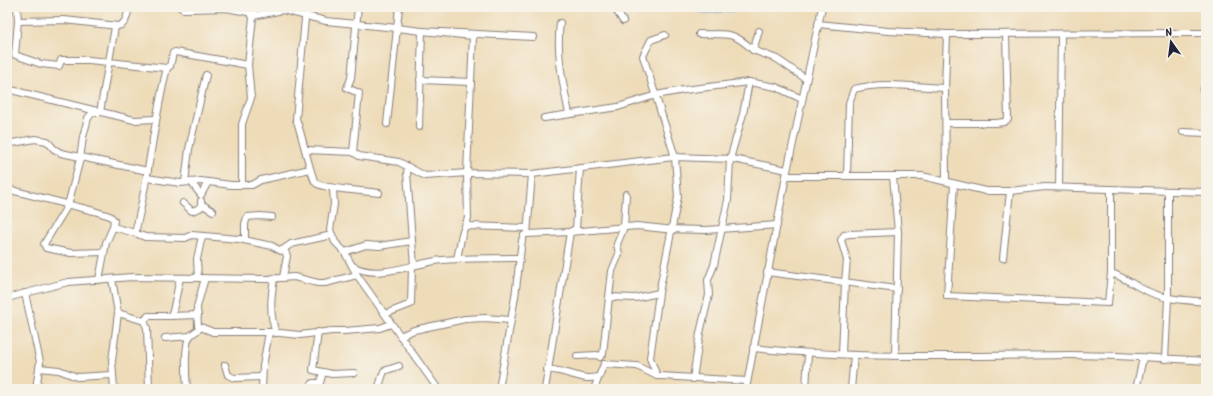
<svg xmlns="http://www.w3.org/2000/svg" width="1213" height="396" font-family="Kalam,sans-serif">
<rect width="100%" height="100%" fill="#f7f3e8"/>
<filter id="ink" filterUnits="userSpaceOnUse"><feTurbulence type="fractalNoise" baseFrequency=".025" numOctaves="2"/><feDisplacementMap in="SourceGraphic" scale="8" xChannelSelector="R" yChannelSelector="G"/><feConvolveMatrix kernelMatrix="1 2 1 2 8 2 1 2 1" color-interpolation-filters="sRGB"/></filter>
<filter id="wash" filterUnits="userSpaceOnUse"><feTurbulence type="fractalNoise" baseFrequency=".012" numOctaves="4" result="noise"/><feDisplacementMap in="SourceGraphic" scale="16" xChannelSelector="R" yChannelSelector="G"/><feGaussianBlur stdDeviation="0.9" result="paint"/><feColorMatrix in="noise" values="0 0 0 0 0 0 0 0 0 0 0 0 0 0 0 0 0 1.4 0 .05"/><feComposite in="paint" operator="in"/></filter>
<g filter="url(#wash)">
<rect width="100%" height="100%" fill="#eedcb9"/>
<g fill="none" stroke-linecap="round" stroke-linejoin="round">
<!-- river -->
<path stroke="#5da4d3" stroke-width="9" d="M700 7 705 9 736 7"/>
</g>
</g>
<g filter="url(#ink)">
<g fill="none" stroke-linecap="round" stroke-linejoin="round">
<defs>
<g id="minor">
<path d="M17 7 18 21 15 55 41 64 59 66 61 60H89L167 68 170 66 173 53 175 52 248 65"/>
<path d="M180 7 183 9 226 8 248 12 253 16 283 10 326 21 397 28 387 124"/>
<path d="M306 7 296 119C301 130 311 179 316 183 324 189 366 191 379 193"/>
<path d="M358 7 351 78 347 88 359 93 353 152 359 156 399 162 425 176 467 173 468 218 462 234 457 259"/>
<path d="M399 7 397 28 422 31 419 127"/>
<path d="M614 7 623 21"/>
<path d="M18 21 64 20 118 26C127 24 127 15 129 7"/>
<path d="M560 23C556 54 563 83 569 114"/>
<path d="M818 24 888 31 947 34 1206 33"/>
<path d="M759 31 753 50 777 59 806 79"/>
<path d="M699 34C726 35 732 30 753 50"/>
<path d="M665 35 651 40 643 56 675 157 678 197 659 293 650 358 657 376H660L747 381"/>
<path d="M420 80 471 82 467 173 532 174 527 234 524 235 522 240 515 297 499 389"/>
<path d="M471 82 473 36 422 31 533 37"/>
<path d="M7 89 134 120 155 119"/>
<path d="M1203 90 1206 91"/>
<path d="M544 118 618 107 656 95 684 90 749 82 776 87 802 99"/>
<path d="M946 123H996L1004 122 1008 119 1006 34"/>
<path d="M1183 132 1206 133"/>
<path d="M7 144 35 139 47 141 54 149 61 153 148 171"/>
<path d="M306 150 353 152"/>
<path d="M532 174 674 157 733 159 787 170"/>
<path d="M786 176H922L986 191H1010L1045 187 1206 192"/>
<path d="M847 176 849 103 854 89C883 81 915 87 945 88"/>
<path d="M893 177 898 232 895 356"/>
<path d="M147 178 180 183 201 181 231 185H252L261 180 310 169"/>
<path d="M946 180 945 88 947 34"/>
<path d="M185 182 189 149 206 75"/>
<path d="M191 182 201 195 208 182"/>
<path d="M954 184 947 296 1108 303 1111 273C1124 277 1135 286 1147 291 1166 300 1186 300 1206 302"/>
<path d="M242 185V124L251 98 248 65 254 7"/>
<path d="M1059 187 1061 35"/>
<path d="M7 189 94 211 110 216 114 220 113 227 106 243 99 280"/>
<path d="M333 189 334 204 330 230 335 242 344 251 357 275 438 389"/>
<path d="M1111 189V273"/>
<path d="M201 201V204L213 211"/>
<path d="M183 203 192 211 200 208 201 204"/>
<path d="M466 226 527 228"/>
<path d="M113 227 135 233C149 179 153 123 167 68"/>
<path d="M571 231 576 229 580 168"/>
<path d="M570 232 637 226 665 229 706 230 777 225"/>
<path d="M135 233 145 237 185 238 192 235 239 239 272 246 281 251 291 244 332 235"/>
<path d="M527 234 570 232 545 389"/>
<path d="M245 240V224L247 217 260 216 272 217"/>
<path d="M412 241 414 265"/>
<path d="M104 252 71 253 46 248 44 244 68 205 80 159 83 137 88 118 93 112H100L115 27"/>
<path d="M345 252 366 245 379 246 412 241 407 173 408 167"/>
<path d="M1003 258 1010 191"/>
<path d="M353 266C377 281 417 262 443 260 468 258 494 258 519 258"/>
<path d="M767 272 897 289"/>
<path d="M283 277 287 256 284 249"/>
<path d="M198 278 197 259 202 236"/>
<path d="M205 278 197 307 198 326 213 332H270L300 335 332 331H345L380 328 391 324"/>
<path d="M274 278C271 297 269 314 276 333"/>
<path d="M112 279 118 313 144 321 147 328 149 389"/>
<path d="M25 293 40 362 36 389"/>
<path d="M609 297 612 271 619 254 617 244 624 227 626 194"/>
<path d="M7 298 68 282 132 277 268 279 294 277 318 283H325L357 275"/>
<path d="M385 314 411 304 412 266"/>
<path d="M170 316 198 315"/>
<path d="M144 321 148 316H170L173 311 180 278"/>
<path d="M400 336 414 330 465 319 485 318 510 320"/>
<path d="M165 338 190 336"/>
<path d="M753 348C859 359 965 356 1070 355 1115 355 1161 358 1206 361"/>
<path d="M842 354 845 282 847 260 841 240 844 235 850 234 898 232"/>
<path d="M577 356 597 355 600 357"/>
<path d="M599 356 603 354 609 297 635 298 659 293"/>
<path d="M1165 359 1168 299V191"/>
<path d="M225 365 228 375 234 378 262 377"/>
<path d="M39 368 59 370 77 377 112 375"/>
<path d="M547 369C554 370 560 371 567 373 579 376 585 380 598 377"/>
<path d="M323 372 332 374 354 373"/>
<path d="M693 379 700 333 709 295 708 280 714 265 728 200 730 159 743 114 749 82"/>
<path d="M114 389 112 361 118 313"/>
<path d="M187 389C186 378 184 344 190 336 193 333 197 331 200 328"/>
<path d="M262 389 263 366 269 332"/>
<path d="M309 389 313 383H320L323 372 313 370 318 332"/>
<path d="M378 389 384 371 399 366"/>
<path d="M594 389 604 364 637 366 657 376"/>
<path d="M746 389 786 176 822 7"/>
<path d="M806 389 808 354"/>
<path d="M851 389 854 355"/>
<path d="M1136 389 1143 358"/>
</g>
</defs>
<!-- minor casing -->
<use href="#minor" stroke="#887f7a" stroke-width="8"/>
<!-- minor -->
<use href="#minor" stroke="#fff" stroke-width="6"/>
</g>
</g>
<!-- margin -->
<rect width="1213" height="396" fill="none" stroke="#f7f3e8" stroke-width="24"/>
<!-- north arrow -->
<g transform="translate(1171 42) rotate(346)" stroke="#f7f3e8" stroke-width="3" paint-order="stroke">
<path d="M0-3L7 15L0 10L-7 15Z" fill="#22223b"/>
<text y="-6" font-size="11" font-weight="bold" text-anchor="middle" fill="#22223b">N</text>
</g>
</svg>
